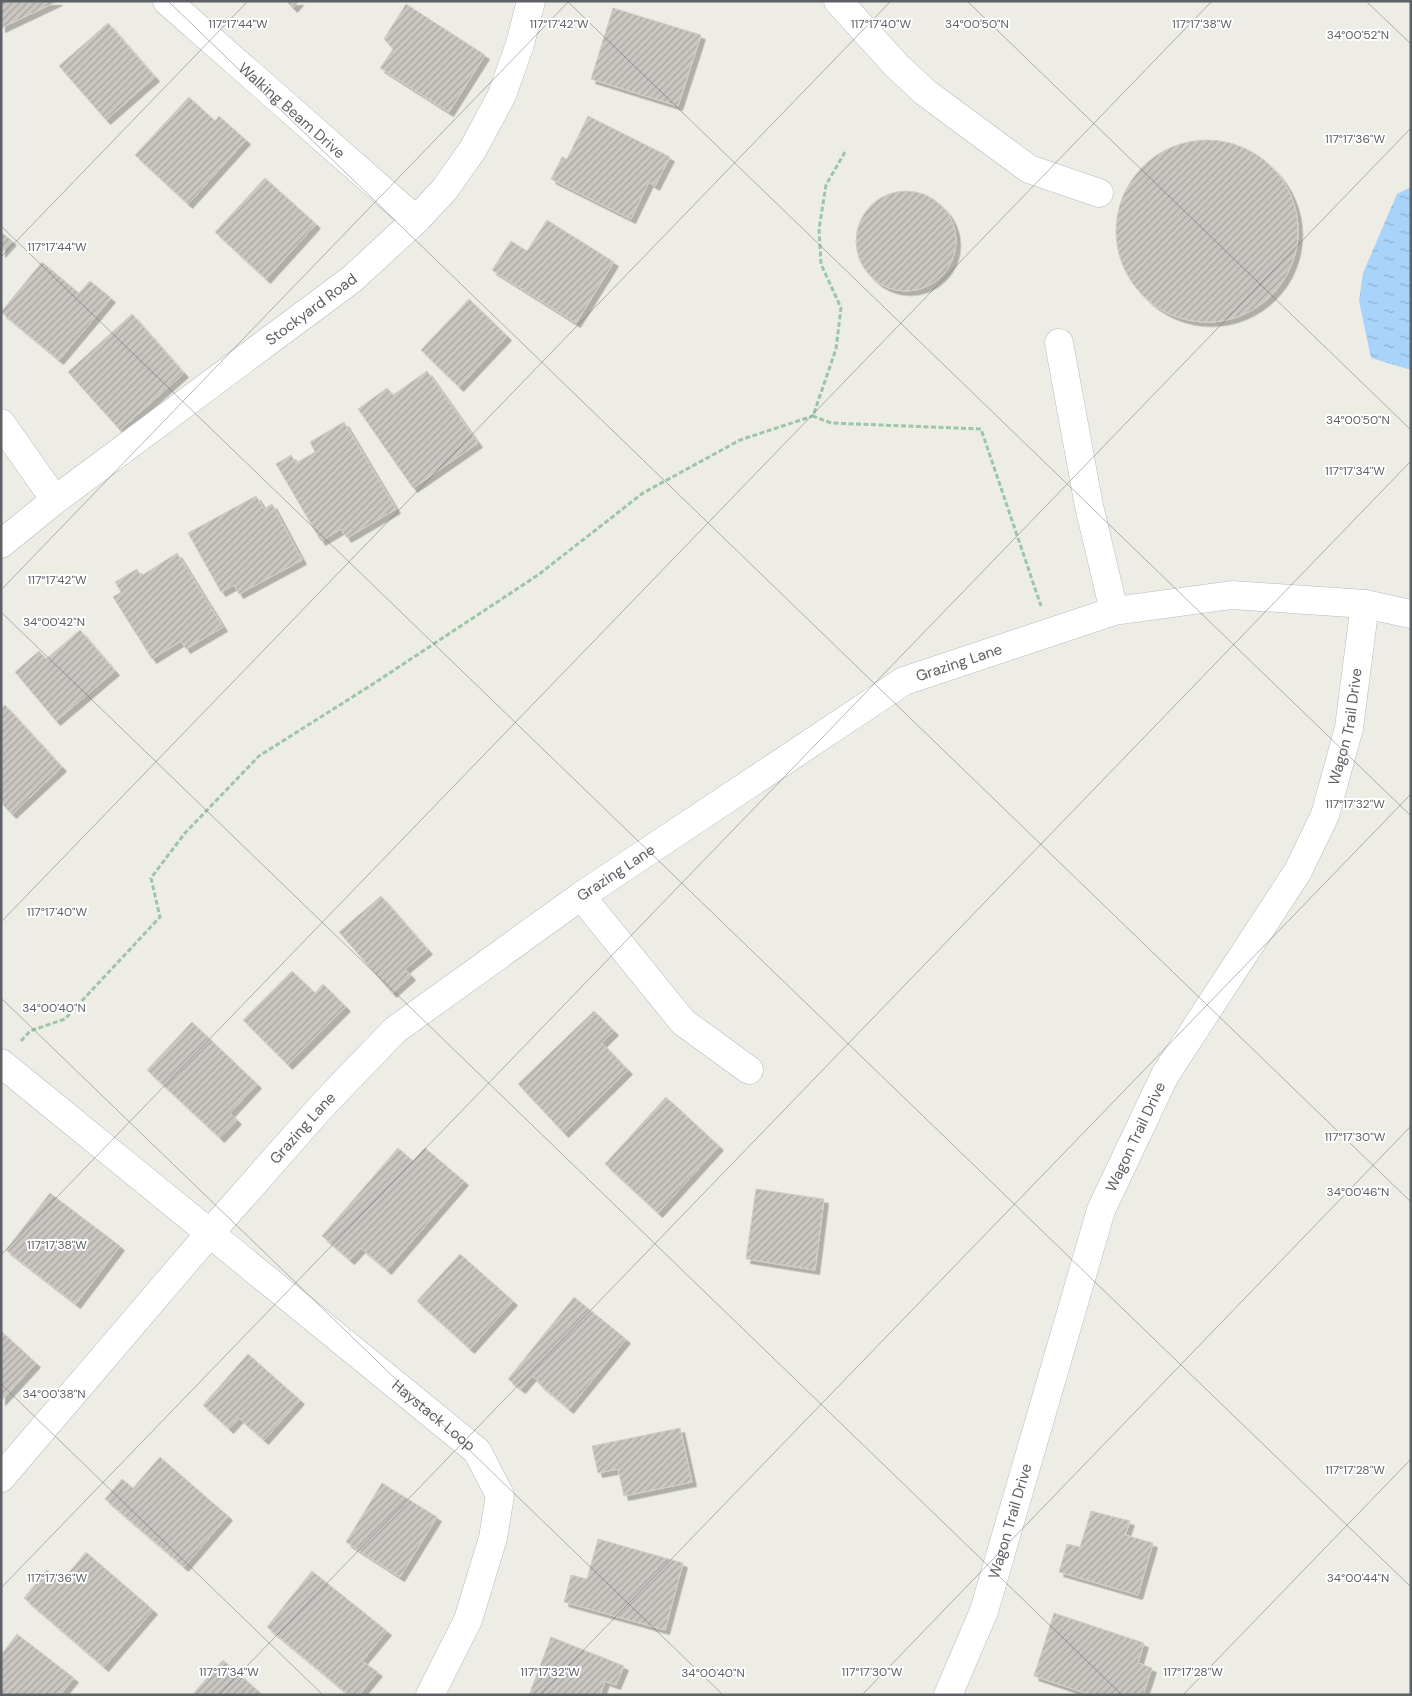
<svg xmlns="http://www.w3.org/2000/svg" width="1412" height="1696" font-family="'DM Sans',sans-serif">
<defs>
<pattern id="water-ripples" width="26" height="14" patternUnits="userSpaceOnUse" patternTransform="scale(1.25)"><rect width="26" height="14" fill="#a8d4fb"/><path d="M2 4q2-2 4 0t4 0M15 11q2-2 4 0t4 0" fill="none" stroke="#8cafcf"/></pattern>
<pattern id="building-hatch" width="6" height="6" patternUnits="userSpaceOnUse" patternTransform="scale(1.25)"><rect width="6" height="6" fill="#cac7c2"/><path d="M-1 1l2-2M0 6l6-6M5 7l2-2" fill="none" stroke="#a7a5a1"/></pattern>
<filter id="shadow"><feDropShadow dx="4.5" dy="4.5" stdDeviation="0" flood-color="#0004"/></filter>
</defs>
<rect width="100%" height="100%" fill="#eeede5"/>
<!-- water -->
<path fill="url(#water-ripples)" d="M1411 187V370L1371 358 1359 301 1363 273 1397 194Z"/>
<!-- building -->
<g fill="url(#building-hatch)" stroke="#d3cfc3" filter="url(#shadow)">
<path d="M1 1H58L1 28Z"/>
<path d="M286 1H299L293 8Z"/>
<path d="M406 4 485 55 449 112 380 68 393 49 384 39Z"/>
<path d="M613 8 701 35 678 106 591 79Z"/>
<path d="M108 23 155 77 106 120 59 66Z"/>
<path d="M189 97 215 121 219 116 246 140 188 204 135 155Z"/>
<path d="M588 116 670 157 655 186 649 182 631 219 551 179 562 157 567 159Z"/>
<circle cx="1207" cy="231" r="91"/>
<path d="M265 178 316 224 266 279 215 232Z"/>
<circle cx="906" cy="241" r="50"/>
<path d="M547 220 614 262 576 323 492 270 511 241 527 251Z"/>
<path d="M1 232 12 241 1 253Z"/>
<path d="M42 262 79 293 90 281 111 298 59 360 1 312Z"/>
<path d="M469 299 507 336 459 387 421 350Z"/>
<path d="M132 314 184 373 120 430 68 372Z"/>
<path d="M427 371 478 443 413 488 358 409 387 388 393 395Z"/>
<path d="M344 422 396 509 347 538 341 529 321 541 276 464 291 455 296 463 315 452 310 442Z"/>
<path d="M256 496 264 509 272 504 302 560 239 594 234 585 221 592 188 533Z"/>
<path d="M177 553 223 627 186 649 181 641 152 659 113 597 121 592 115 582 137 569 141 576Z"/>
<path d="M80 630 115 671 56 721 15 672 39 651 46 659Z"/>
<path d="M5 705 62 767 12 814 1 803V708Z"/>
<path d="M381 896 428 950 405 969 411 976 392 993 339 932Z"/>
<path d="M292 971 315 993 323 984 346 1007 288 1065 243 1020Z"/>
<path d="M594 1011 614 1031 602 1043 628 1070 564 1133 518 1084Z"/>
<path d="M192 1022 257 1084 230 1113 237 1120 220 1138 147 1070Z"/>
<path d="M666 1097 719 1146 658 1213 605 1164Z"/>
<path d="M398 1148 413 1161 425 1148 464 1181 387 1270 361 1248 350 1260 322 1236Z"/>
<path d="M756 1189 824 1199 815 1270 746 1259Z"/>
<path d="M50 1193 120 1246 76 1304 6 1250Z"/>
<path d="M460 1254 513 1301 470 1349 417 1301Z"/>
<path d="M574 1297 626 1339 569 1409 538 1383 539 1381 532 1376 521 1389 508 1379Z"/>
<path d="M1 1331 36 1363 1 1401Z"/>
<path d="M248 1354 300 1400 264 1440 239 1418 229 1429 203 1405Z"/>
<path d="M680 1428 692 1482 624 1496 618 1469 598 1473 592 1446Z"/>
<path d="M160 1457 228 1516 184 1567 105 1499 122 1479 133 1488Z"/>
<path d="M382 1483 437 1517 400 1577 346 1542Z"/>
<path d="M1091 1511 1130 1521 1125 1535 1153 1543 1138 1595 1059 1572 1067 1544 1080 1547Z"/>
<path d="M598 1539 683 1563 665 1630 564 1602 571 1575 587 1579Z"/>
<path d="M86 1552 153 1610 104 1667 24 1598 47 1570 61 1582Z"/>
<path d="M312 1571 387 1631 362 1661 378 1672 359 1695H349L267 1627Z"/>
<path d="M1054 1613 1144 1643 1138 1663 1152 1668 1143 1695H1091L1034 1676Z"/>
<path d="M17 1634 74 1678 60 1695H1V1655Z"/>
<path d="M551 1637 624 1666 616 1685 605 1681 600 1695H529Z"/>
<path d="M223 1660 263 1695H192Z"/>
</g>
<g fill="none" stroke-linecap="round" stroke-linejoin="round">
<defs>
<g id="minor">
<path id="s1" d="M167 1 416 220"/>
<path d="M838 1 897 66 926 93 1029 169 1099 193"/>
<path d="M1059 343 1089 506 1114 611"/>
<path d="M1 423 55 500"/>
<path id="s2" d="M1 544 55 500 352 279 416 220 445 189 473 149 502 95 520 44 531 1"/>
<path d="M581 896 683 1022 749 1070"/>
<path id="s3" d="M1 1063 477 1451 500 1495 493 1538 468 1620 430 1695"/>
<path id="s4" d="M1 1478 209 1234 321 1107 395 1030 581 896 904 681 1114 611 1232 595 1365 604 1411 614"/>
<path id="s5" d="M948 1695 984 1611 1101 1210 1165 1075 1298 871 1325 815 1349 728 1365 604"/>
</g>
</defs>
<!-- minor casing -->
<use href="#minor" stroke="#b7babe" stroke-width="29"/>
<!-- path -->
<g stroke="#9cc5a9" stroke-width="3" stroke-dasharray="5 2.5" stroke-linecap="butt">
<path d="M845 152 826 185 819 229 821 264 841 308 836 349 813 416 831 423 981 429 1041 606"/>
<path d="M21 1041 30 1031 65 1019 160 917 151 878 185 833 259 756 373 684 538 575 643 493 740 440 813 416"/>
</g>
<!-- minor -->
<use href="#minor" stroke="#fff" stroke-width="28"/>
</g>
<!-- ticks -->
<path fill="none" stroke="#5d6065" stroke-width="1" stroke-opacity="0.45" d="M168 1 1411 1202M567 1 1411 816M967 1 1411 430M1366 1 1411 44M1 226 1411 1587M1 257 248 1M1 590 569 1M1 612 1122 1695M1 922 891 1M1 998 723 1695M1 1255 1212 1M1 1384 323 1695M1 1588 1411 128M219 1695 1411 461M540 1695 1411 794M862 1695 1411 1126M1183 1695 1411 1459"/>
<g text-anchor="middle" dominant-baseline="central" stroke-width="4" stroke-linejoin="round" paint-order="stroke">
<!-- street labels -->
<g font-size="15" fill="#5d6065" stroke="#fff">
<text stroke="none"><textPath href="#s1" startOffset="166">Walking Beam Drive</textPath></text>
<text stroke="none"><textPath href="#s2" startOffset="389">Stockyard Road</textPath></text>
<text stroke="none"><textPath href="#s4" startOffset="1272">Grazing Lane</textPath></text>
<text stroke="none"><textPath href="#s5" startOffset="1055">Wagon Trail Drive</textPath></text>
<text stroke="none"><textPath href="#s4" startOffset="868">Grazing Lane</textPath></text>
<text stroke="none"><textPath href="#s4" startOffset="462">Grazing Lane</textPath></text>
<text stroke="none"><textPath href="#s5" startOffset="590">Wagon Trail Drive</textPath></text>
<text stroke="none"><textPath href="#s3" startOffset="558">Haystack Loop</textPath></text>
<text stroke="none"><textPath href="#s5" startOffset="185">Wagon Trail Drive</textPath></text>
</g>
</g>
<g font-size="12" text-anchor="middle" fill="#5d6065" stroke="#fff" stroke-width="4" stroke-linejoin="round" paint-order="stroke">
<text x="977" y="28">34°00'50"N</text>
<text x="238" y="28">117°17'44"W</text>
<text x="559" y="28">117°17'42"W</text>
<text x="881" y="28">117°17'40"W</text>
<text x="1202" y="28">117°17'38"W</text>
<text x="1358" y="39">34°00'52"N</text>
<text x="1355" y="143">117°17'36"W</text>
<text x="57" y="251">117°17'44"W</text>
<text x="1358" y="424">34°00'50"N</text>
<text x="1355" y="475">117°17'34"W</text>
<text x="57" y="584">117°17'42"W</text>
<text x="54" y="626">34°00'42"N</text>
<text x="1355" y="808">117°17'32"W</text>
<text x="57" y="916">117°17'40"W</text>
<text x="54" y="1012">34°00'40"N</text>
<text x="1355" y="1141">117°17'30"W</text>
<text x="1358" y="1196">34°00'46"N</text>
<text x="57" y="1249">117°17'38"W</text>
<text x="54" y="1398">34°00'38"N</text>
<text x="1355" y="1474">117°17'28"W</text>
<text x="57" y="1582">117°17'36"W</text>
<text x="1358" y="1582">34°00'44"N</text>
<text x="229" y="1676">117°17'34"W</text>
<text x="550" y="1676">117°17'32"W</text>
<text x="872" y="1676">117°17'30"W</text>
<text x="1193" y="1676">117°17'28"W</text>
<text x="713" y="1677">34°00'40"N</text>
</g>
<!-- border -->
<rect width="1412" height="1696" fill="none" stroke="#5d6065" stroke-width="5"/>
</svg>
